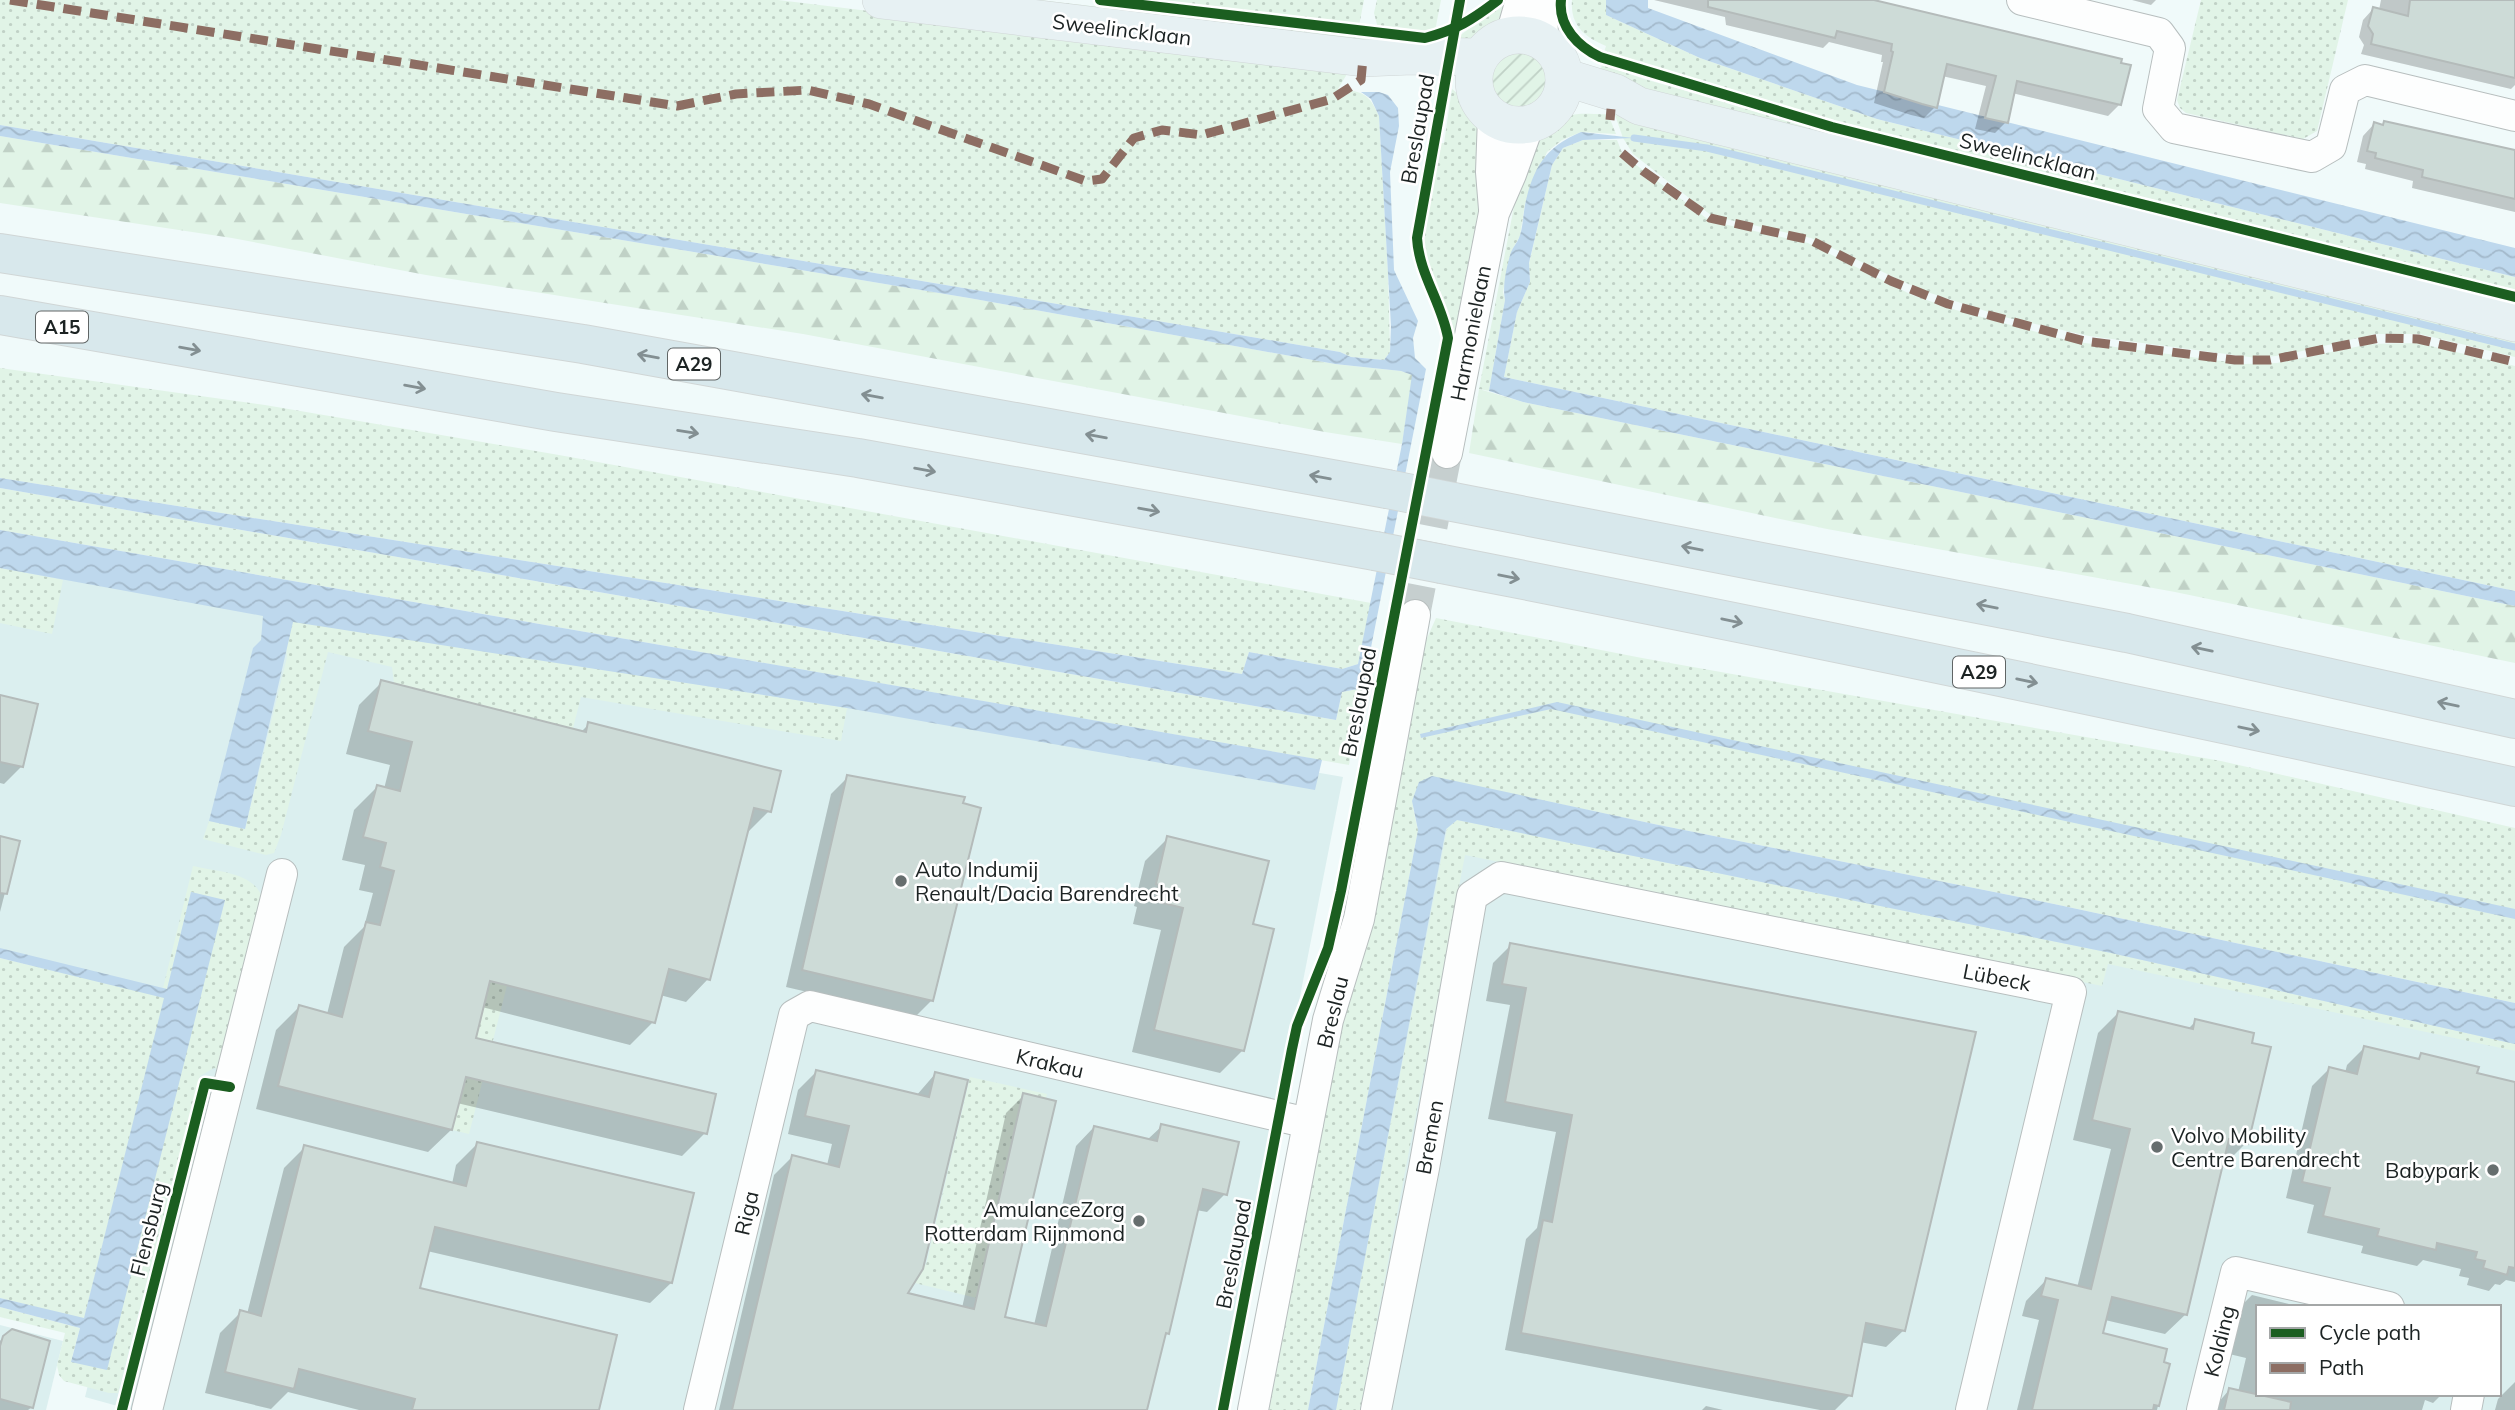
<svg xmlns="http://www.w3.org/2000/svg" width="2515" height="1410" font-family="Mulish,sans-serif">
<defs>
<pattern id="grass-dots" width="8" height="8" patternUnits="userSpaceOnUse" patternTransform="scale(1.75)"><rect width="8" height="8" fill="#e1f4e7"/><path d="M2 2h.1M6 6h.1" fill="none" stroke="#c0d1c6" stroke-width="1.8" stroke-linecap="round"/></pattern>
<pattern id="forest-firs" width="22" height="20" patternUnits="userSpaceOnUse" patternTransform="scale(1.75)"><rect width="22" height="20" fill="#e1f4e7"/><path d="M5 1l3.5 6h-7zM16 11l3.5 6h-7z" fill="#c0d1c6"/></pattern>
<pattern id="garden-furrows" width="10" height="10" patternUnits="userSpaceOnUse" patternTransform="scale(1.75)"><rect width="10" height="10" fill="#e1f4e7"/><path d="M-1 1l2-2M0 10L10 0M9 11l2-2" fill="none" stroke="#c0d1c6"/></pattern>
<pattern id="water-waves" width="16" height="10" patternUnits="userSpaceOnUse" patternTransform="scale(1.75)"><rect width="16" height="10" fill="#bed8ed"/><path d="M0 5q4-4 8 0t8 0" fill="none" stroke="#a3b9cb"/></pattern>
</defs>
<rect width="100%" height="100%" fill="#f0fafa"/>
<!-- built -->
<g fill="#dbefef" fill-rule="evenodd">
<path d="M0 557 847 690 1343 777 1219 1410H132L85 1397 184 999 0 952Z"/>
<path d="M1442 800 2515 1030V1410H1322ZM2258 1307H2499V1394H2258Z"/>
<path d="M0 1325 63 1341 46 1410H0Z"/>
</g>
<!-- grass -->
<g fill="url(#grass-dots)">
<path d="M0 0H778L1350 69 1338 89C1363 92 1368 92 1379 116L1388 273 1390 352 1384 360 1351 357 1340 352 1199 328 0 125Z"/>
<path d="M980 0H1040L1369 39 1427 43 1459 36 1501 6 1512 5C1493 35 1488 39 1455 51Z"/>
<path d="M1140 0H1364L1359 26Z"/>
<path d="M1377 0H1441L1435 31 1416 32 1378 28 1374 13Z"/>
<path d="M1572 0H1606V15L1700 58 1877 119 2515 277V291L1872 132 1604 52 1606 46C1584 37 1570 25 1572 0Z"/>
<path d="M2201 0H2348L2317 131 2303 139 2186 113 2180 108 2177 100Z"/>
<path d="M1602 64 1644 79 1838 133 2515 303V310L1599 80Z"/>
<path d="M1452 89C1466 99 1478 117 1480 134 1489 194 1466 277 1454 338 1452 310 1433 288 1426 261 1417 227 1434 178 1441 143H1444Z"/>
<path d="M1608 114 1616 134 1581 132 1562 140 1547 152 1525 204 1520 236 1511 252 1503 292 1505 300 1489 391 1479 389 1520 175C1532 152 1543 127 1569 116 1579 112 1597 115 1608 114Z"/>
<path d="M1615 115 1706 133 2515 333V357L2420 334H2375L2285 355 2257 358 2089 336 2004 317 1921 290 1811 238 1712 216 1633 154 1623 138Z"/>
<path d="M1583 140H1617L1623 155 1710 221 1808 243 1912 295 1956 310 2070 341 2244 364 2277 363 2370 344 2418 343 2515 366V591L1504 377 1517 312 1530 282 1529 264 1552 165 1563 148Z"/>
<path d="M0 368 265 405 559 455 1371 603 1358 664 1342 669 1249 652 1242 674 0 478Z"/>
<path d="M0 488 1336 720 1342 692 1363 688 1349 765 0 530Z"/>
<path d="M0 568 63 580 52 634 0 623Z"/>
<path d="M1436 618 1642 658 2221 761 2515 828V1003L2054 904 1654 824 1432 777C1406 797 1412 800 1418 830L1308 1410H1266L1341 1005 1424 645Z"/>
<path d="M293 621 847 708 841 741 581 697 469 1134 452 1130 555 724 394 683 392 667 328 652 281 835 274 853 266 855 203 839 209 821 245 829 287 657 286 646Z"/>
<path d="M1457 820 2111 953 2515 1044V1051L2108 964 2102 986 1465 855 1360 1410H1336L1447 829Z"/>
<path d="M193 866C218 872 257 872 263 901L221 1070 214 1068 200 1076 118 1393H109L64 1381 59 1375 57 1365 65 1333 0 1317V1307L80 1328 71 1361 225 901 191 892 167 989 163 988Z"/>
<path d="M0 958 165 997 84 1319 0 1298Z"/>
<path d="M970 1077 1047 1094 993 1302 886 1276 890 1257 926 1265Z"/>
</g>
<!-- forest -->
<g fill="url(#forest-firs)">
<path d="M0 136 969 298 1335 364 1401 371 1413 375 1402 444 1325 432 803 334 426 275 232 238 0 203Z"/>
<path d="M1479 389 1523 402 2515 606V663L2175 592 1827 529 1469 453Z"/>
</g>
<!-- garden -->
<circle fill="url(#garden-furrows)" cx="1518" cy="81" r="29"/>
<!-- water -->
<g fill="url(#water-waves)">
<path d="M1606 0H1648V8L1857 85 2515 248V277L1877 119 1700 58 1606 15Z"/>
<path d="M1361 92H1379L1388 95 1398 108 1399 126 1390 172 1394 270 1418 321 1413 338 1415 358 1426 369 1363 688 1342 692 1336 720 0 488V478L1242 674 1249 652 1342 669 1358 664 1402 444 1412 375 1401 371 1335 364 969 298 0 136V125L1199 328 1340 352 1351 357 1384 360 1390 352 1391 326 1379 116 1371 99Z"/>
<path d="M1581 132 1634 138 1583 140 1563 148 1552 165 1529 263 1530 282 1517 312 1504 377 2515 591V606L1523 402 1489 391 1505 300C1502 286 1507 265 1511 252 1513 247 1517 243 1519 238 1523 228 1523 216 1525 205 1533 168 1545 147 1581 132Z"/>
<path d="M0 530 1322 760 1315 790 847 708 293 622 245 829 209 821 253 648 261 640 263 616 0 568Z"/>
<path d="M1557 702 2515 909V919L1551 709 1421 738 1420 734Z"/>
<path d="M1432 776 1654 824 2054 904 2515 1003V1044L2111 953 1457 820 1446 829 1336 1410H1308L1418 830 1412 801 1419 782Z"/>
<path d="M191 892 225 900 107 1370 71 1362 80 1328 0 1307V1298L84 1318 164 998 0 958V948L167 989Z"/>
</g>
<!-- shadow -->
<g fill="#0003">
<path d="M1654 0H1870L2119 105 2108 116 2012 93 2006 122 1995 133 1975 129 1986 86 1942 76 1935 107 1924 118 1911 115 1874 103 1883 62H1881L1882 55 1829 42 1823 48 1726 25 1725 17Z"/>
<path d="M2132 0H2156L2151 5Z"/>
<path d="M2381 0H2515V85L2511 89 2361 54 2364 45 2359 37 2363 20 2373 9 2379 10Z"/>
<path d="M2384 123 2515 154V212L2412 188 2413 181 2365 169 2366 164 2357 162 2363 136 2374 124 2381 126Z"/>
<path d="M382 682 581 732 589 724 769 811 746 834 708 979 686 1002 660 995 653 1022 630 1045 482 1007 473 1039 705 1133 682 1156 457 1103 451 1130 428 1152 256 1109 276 1030 299 1007 327 1014 344 947 364 927 373 893 359 890 365 865 342 860 354 810 377 787 384 789 390 765 346 754 359 705Z"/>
<path d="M0 697 21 767 4 784 0 783Z"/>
<path d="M848 777 932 1000 915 1017 786 987 831 794Z"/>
<path d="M0 837 18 842 0 912Z"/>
<path d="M1168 838 1251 925 1243 1050 1220 1073 1132 1052 1161 930 1133 924 1137 907 1134 906 1145 861Z"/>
<path d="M1511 945 1904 1330 1886 1347 1860 1342 1850 1395 1835 1410H1820L1505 1350 1526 1239 1537 1228 1556 1132 1488 1119 1510 1005 1486 1001 1493 963Z"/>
<path d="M2118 1013 2188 1029 2196 1021 2246 1143 2226 1163 2222 1162 2186 1314 2165 1334 2105 1320 2101 1335 2167 1365 2157 1410H2017L2039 1320 2022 1316 2026 1301 2046 1280 2077 1288 2111 1149 2073 1140 2098 1033Z"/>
<path d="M2364 1048 2416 1061 2422 1055 2475 1075 2515 1082V1282L2506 1280 2500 1285 2495 1284 2489 1291 2467 1285 2469 1278 2459 1276 2461 1269 2423 1260 2417 1266 2361 1253 2363 1246 2307 1233 2314 1205 2286 1198 2312 1086 2329 1069 2345 1073 2347 1065Z"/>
<path d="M816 1072 916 1096 935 1074 905 1295 962 1308 1006 1113 1024 1095 1003 1318 1034 1325 1076 1146 1094 1127 1147 1140 1162 1126 1225 1194 1207 1212 1196 1210 1168 1333 1162 1338 1145 1410H719L774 1175 792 1157 827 1165 832 1144 788 1134 798 1090Z"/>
<path d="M477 1144 671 1283 650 1303 427 1251 418 1289 597 1410H359L288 1392 271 1409 205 1393 220 1333 241 1312 247 1314 284 1168 305 1147 452 1184 456 1165Z"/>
<path d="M2252 1295 2301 1307H2258V1394H2442L2433 1403 2425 1400 2422 1410H2212L2229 1390 2238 1392 2246 1358 2225 1353 2235 1312Z"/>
<path d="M4 1337 32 1407 28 1410H0V1341Z"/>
<path d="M2515 1382V1410H2495L2498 1399Z"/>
<path d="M1706 1406 1723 1410H1702Z"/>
</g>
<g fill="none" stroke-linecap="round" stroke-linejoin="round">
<!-- stream -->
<path stroke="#bed8ed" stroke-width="7" d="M1634 138 1707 148 2515 347"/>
</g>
<!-- building -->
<g fill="#cddbd7" stroke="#b4bbba" stroke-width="2">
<path d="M1708 0H1874L2122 59 2121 63 2131 65 2121 105 2017 81 2008 123 1985 118 1996 76 1947 64 1937 108 1922 104 1884 92 1893 52 1891 51 1892 44 1837 31 1835 38 1708 7Z"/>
<path d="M2410 0H2515V78L2371 44 2373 34 2368 26 2373 7 2408 16Z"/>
<path d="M2384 121 2515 150V199L2422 177 2423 170 2375 158 2376 153 2367 151 2374 122 2383 125Z"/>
<path d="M381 680 586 732 588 722 781 771 771 812 754 808 710 980 669 969 655 1023 490 981 476 1038 716 1094 707 1134 466 1077 452 1130 278 1086 299 1005 342 1017 366 922 380 925 394 871 380 867 386 843 363 837 377 785 400 791 412 742 368 731Z"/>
<path d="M0 695 38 704 23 767 0 762Z"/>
<path d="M847 775 965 797 963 803 981 808 933 1001 802 970Z"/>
<path d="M0 836 20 841 7 894 0 893Z"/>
<path d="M1167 836 1269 861 1253 924 1274 929 1244 1051 1154 1030 1183 908 1155 901 1159 885 1156 884Z"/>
<path d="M1510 943 1976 1032 1905 1331 1866 1323 1852 1396 1521 1333 1543 1220 1552 1222 1572 1115 1505 1102 1526 988 1502 984Z"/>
<path d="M2118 1011 2193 1029 2195 1019 2254 1033 2252 1043 2271 1047 2248 1144 2229 1139 2187 1315 2112 1297 2103 1333 2167 1349 2164 1362 2170 1364 2159 1406 2154 1405 2153 1410H2032L2058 1300 2041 1296 2046 1278 2091 1289 2130 1129 2092 1120Z"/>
<path d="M2364 1046 2419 1059 2421 1053 2479 1067 2477 1073 2515 1082V1268L2509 1267 2507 1275 2483 1268 2485 1261 2475 1259 2477 1252 2437 1243 2436 1250 2377 1236 2379 1229 2323 1216 2330 1188 2302 1182 2329 1067 2357 1074Z"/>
<path d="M816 1070 929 1097 935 1072 968 1080 923 1269 908 1293 974 1309 1023 1093 1056 1101 1005 1317 1046 1326 1094 1126 1157 1141 1161 1124 1239 1142 1227 1195 1203 1189 1169 1334 1166 1333 1147 1410H732L792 1155 839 1167 849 1126 805 1116Z"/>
<path d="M477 1142 694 1193 672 1283 435 1227 420 1288 617 1335 599 1410H412L415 1399 299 1369 294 1389 225 1372 240 1310 261 1316 304 1145 466 1186Z"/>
<path d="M12 1329 50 1341 33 1408 0 1399V1346L3 1336Z"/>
<path d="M2229 1388 2291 1402 2290 1410H2224Z"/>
</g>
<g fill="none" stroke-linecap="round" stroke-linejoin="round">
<!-- minor-tunnel -->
<path stroke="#c6cfcf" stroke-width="30" stroke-dasharray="30 15" stroke-linecap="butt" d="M1415 615 1447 453"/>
<defs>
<g id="minor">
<path d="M1542 0 1543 41"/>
<path d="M2022 0 2159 33 2170 48 2158 109 2174 128 2312 157 2331 146 2345 90 2365 80 2515 116"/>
<path d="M1511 35 1521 0"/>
<path d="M1493 117 1491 172 1494 209"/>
<path d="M1447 453 1494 213 1511 174 1529 124"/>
<path d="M147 1410 282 874"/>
<path d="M699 1410 794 1015 810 1006 1308 1123"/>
<path d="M1253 1410 1328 1020 1359 919 1415 615"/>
<path d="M1376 1410 1424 1168 1472 896 1501 877 2071 992 1971 1410"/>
<path d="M2202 1410 2236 1272 2389 1307"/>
<path d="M2466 1410 2469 1394"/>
</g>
<g id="major">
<path d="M881 0 1363 58 1412 56 1479 57"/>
<circle cx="1519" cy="80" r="45"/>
<path d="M1564 77 1616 93 1639 106 2515 323"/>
</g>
<g id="highway">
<path d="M0 253 583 344 1387 489"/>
<path d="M0 315 556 412 858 458 1375 551"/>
<path d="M1453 502 2127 633 2515 719"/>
<path d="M1442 564C1801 634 2158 709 2515 787"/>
</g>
</defs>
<!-- minor casing -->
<use href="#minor" stroke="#b7bebe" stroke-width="32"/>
<!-- major casing -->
<use href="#major" stroke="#d0d6d6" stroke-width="38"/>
<!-- highway casing -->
<use href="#highway" stroke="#d0d6d6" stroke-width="40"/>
<!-- minor -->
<use href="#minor" stroke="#fdfefe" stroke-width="30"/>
<!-- major -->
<use href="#major" stroke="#e7f1f3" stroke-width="37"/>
<!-- highway -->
<use href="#highway" stroke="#d8e8ec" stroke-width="38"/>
<defs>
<g id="highway-bridge">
<path d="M1387 489 1453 502"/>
<path d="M1375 551 1442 564"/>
</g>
</defs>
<!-- highway-bridge casing -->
<use href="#highway-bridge" stroke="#d0d6d6" stroke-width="40" stroke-linecap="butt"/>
<!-- highway-bridge -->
<use href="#highway-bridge" stroke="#d8e8ec" stroke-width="38"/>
<!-- quiet -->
<g stroke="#8d6e63" stroke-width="9" stroke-dasharray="18 9" stroke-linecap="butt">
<path d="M10 0 677 106 736 94 808 90 869 104 1086 181 1102 179 1134 138 1162 130 1202 135 1332 99 1361 80 1363 58"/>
<path d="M1610 120 1611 109"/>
<path d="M1622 153 1643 171 1710 218 1810 240 1891 281 1948 304 2084 341 2235 360H2270L2380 338 2418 339 2515 362"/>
</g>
<defs>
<g id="cycleway">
<path d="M1100 0 1425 38C1456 30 1472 20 1498 0"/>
<path d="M1561 0C1558 27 1579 47 1600 57L1832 127 2515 297"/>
<path d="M122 1410 205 1083 230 1087"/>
<path d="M1223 1410 1292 1049 1297 1026 1328 948 1341 891 1448 338C1442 303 1419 274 1417 238L1460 0"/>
</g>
</defs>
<!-- cycleway casing -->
<use href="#cycleway" stroke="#fff" stroke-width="15"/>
<!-- cycleway -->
<use href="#cycleway" stroke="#1b5e20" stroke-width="10"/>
</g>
<!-- one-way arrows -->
<defs><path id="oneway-shaft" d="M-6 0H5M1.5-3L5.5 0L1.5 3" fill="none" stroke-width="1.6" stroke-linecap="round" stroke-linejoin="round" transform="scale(1.75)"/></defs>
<g stroke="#838f92">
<use href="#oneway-shaft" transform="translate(190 349) rotate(10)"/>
<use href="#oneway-shaft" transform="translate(648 356) rotate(-170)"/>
<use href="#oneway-shaft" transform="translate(415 387) rotate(10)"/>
<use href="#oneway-shaft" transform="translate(872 396) rotate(-170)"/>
<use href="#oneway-shaft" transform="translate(688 432) rotate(9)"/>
<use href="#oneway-shaft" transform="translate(1096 436) rotate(-170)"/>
<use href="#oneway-shaft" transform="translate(925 470) rotate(10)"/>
<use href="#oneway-shaft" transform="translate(1320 477) rotate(-170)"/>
<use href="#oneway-shaft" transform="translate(1149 510) rotate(10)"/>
<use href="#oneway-shaft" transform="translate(1692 548) rotate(-169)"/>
<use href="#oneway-shaft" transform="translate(1509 577) rotate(11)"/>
<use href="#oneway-shaft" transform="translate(1987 606) rotate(-169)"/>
<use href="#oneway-shaft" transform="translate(1732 621) rotate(12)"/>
<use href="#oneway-shaft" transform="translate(2202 649) rotate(-168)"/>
<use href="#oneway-shaft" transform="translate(2027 681) rotate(12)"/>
<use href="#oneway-shaft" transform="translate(2448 704) rotate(-168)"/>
<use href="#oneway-shaft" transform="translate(2249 729) rotate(12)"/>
</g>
<!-- markers -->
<g fill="#666e6e" stroke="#fff" stroke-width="2.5">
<circle cx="901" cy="881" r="7"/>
<circle cx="2157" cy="1147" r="7"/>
<circle cx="2493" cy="1170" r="7"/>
<circle cx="1139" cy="1221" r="7"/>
</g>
<g text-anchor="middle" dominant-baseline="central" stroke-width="5" stroke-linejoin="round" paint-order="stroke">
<!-- shield labels -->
<g fill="#fff" stroke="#606565" stroke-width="2">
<rect x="36" y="311.5" width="52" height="31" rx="5"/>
<rect x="668" y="348.5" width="52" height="31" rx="5"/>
<rect x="1953" y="656.5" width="52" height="31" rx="5"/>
</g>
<g font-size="19" font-weight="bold" fill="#1c2323">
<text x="62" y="327">A15</text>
<text x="694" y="364">A29</text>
<text x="1979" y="672">A29</text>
</g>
<!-- street labels -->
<g font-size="21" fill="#1c2323" stroke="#fff">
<text transform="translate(1122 29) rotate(7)">Sweelincklaan</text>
<text transform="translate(1417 129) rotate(-80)">Breslaupad</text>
<text transform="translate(2028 156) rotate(14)">Sweelincklaan</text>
<text transform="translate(1470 333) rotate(-79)">Harmonielaan</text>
<text transform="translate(1358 702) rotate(-79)">Breslaupad</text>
<text transform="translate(1997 977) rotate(11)">Lübeck</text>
<text transform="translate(1332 1012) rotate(-76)">Breslau</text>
<text transform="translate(1050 1063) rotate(13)">Krakau</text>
<text transform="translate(1429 1137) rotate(-80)">Bremen</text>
<text transform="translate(746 1213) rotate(-77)">Riga</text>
<text transform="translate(148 1229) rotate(-76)">Flensburg</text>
<text transform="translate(1233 1254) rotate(-79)">Breslaupad</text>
<text transform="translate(2219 1341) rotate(-76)">Kolding</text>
</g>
<!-- poi labels -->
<g font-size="21" fill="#1c2323" stroke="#fff" text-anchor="start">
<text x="915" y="869">Auto Indumij<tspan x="915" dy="24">Renault/Dacia Barendrecht</tspan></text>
<text x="2171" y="1135">Volvo Mobility<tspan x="2171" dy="24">Centre Barendrecht</tspan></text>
<text x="2479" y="1170" text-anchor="end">Babypark</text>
<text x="1125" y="1209" text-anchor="end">AmulanceZorg<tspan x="1125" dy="24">Rotterdam Rijnmond</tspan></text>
</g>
</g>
<!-- legend -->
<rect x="2256" y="1305" width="245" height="91" fill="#ffffff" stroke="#a4a7a7" stroke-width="2"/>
<rect x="2270" y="1328" width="35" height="10" fill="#1b5e20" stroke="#a4a7a7" stroke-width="2"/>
<text x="2319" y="1340" font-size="21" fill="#1c2323">Cycle path</text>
<rect x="2270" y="1363" width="35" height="10" fill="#8d6e63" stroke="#a4a7a7" stroke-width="2"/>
<text x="2319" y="1375" font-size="21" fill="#1c2323">Path</text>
</svg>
